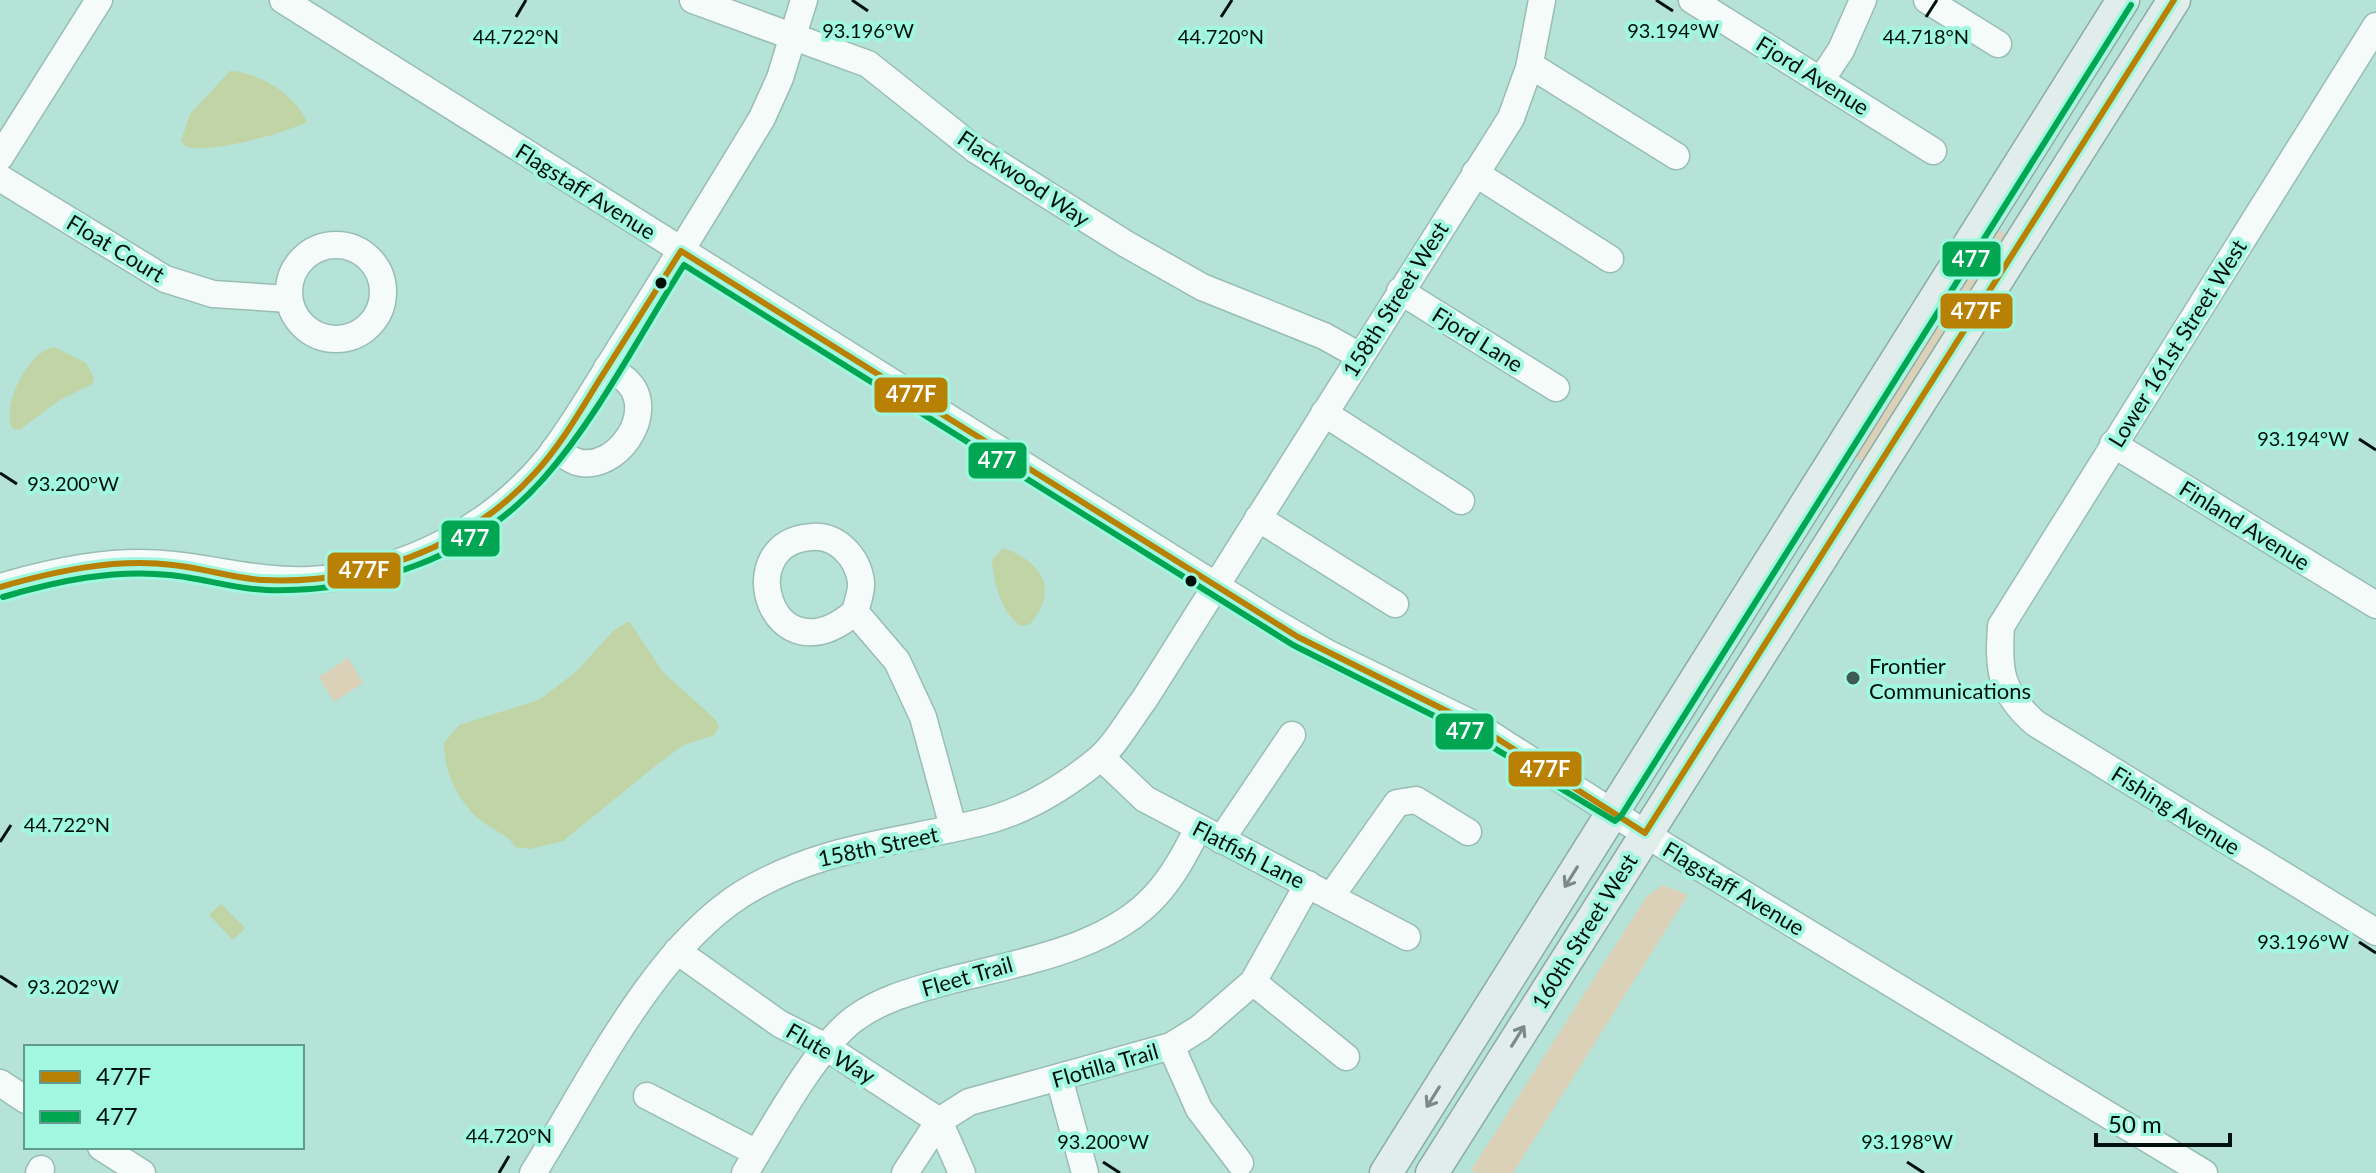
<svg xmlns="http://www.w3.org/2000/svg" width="2376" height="1173" font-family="Lato,sans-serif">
<rect width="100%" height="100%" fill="#b5e3d7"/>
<!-- green -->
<g fill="#dad1b8">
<path d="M1994 227 2006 234 1863 462 1851 455Z"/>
<path d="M348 658 363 683 334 702 319 677Z"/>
<path d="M1663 885 1688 895 1513 1173H1476L1471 1170 1647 896Z"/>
</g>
<!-- water -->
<g fill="#c0d4a6">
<path d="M230 71C260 72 295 95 307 122 283 134 212 153 186 147L181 141 190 114Z"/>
<path d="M54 347 86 363 94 378 92 384 60 400 19 430 13 429C0 406 29 351 54 347Z"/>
<path d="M1003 548C1043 562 1059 590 1030 624L1021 626C1001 613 994 583 992 560Z"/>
<path d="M629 621 663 672 716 720 719 727 714 735 684 745 659 763 563 841 530 849 515 847C508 835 503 835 492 828 462 811 444 776 444 743L459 725 539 700 576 672 613 631Z"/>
<path d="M221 904 245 928 233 940 209 915Z"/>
</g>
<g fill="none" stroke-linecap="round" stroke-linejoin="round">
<defs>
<g id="minor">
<path d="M283 0 1269 619 1327 653 1479 727 1668 848 2204 1173"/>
<path d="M693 0 868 64 976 150 1126 244 1202 287 1324 336 1360 356"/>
<path d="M1692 0 1933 151"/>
<path d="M1927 0 1998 44"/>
<path d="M2376 26 2001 626C1998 670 2000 692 2035 723L2376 932"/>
<path d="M1530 65 1676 156"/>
<path d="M1821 80 1841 50 1863 0"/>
<path d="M0 157 99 0"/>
<path d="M1475 173 1610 259"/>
<path d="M0 178 165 279 213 294 289 299"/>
<circle cx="336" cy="292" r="47"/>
<path d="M1400 291 1556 388"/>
<path d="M1324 413 1461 501"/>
<path d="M2113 444 2376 605"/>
<path d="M554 450C561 453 569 459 577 462 616 473 658 413 628 382 623 376 613 372 607 368"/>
<path d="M1258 518 1395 604"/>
<path d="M0 587C55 571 115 558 173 565 220 570 262 582 310 580 402 575 493 528 550 456 580 416 605 371 632 329 676 259 719 189 762 118L780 78 804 0"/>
<path d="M855 612C771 684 729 541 812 537 838 535 858 558 861 582 862 592 857 603 855 612L897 661 923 717 953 827"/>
<path d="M1101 757 1145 799 1407 937"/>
<path d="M1221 840 1292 735"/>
<path d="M1332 895 1397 803 1416 800 1468 832"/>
<path d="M677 951 780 1024 826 1047 939 1121 962 1173"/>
<path d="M1253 982 1346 1057"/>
<path d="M1171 1046 1199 1109 1240 1163"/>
<path d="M1059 1078 1085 1173"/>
<path d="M0 1083 26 1100"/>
<path d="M647 1096 757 1153"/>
<path d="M101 1147 142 1173"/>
<path d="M39 1173 41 1169"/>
<path d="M533 1173C590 1083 652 951 742 894 818 847 895 843 978 823 1022 813 1065 787 1100 758 1117 743 1130 718 1144 700L1511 118 1529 68 1542 0"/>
<path d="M745 1173C772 1130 815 1048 854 1019 881 999 913 991 944 982 1013 963 1106 951 1156 895 1174 875 1186 852 1198 828"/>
<path d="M905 1173 939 1121 969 1102 1171 1046 1200 1028 1253 982 1308 884"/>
</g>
<g id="major">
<path d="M1386 1173 2123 0"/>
<path d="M1432 1173 2174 0"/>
</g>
</defs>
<!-- minor casing -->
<use href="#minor" stroke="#99bdb3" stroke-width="29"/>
<!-- major casing -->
<use href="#major" stroke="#8baba3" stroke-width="35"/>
<!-- minor -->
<use href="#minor" stroke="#f4fbf9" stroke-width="26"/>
<!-- major -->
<use href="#major" stroke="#e0edea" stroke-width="32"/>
<defs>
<path id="bus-1" d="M0 587C56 571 114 558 173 565 203 568 232 578 262 580 363 585 467 549 535 473 561 445 580 411 600 379 627 336 654 294 681 251L1298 637 1479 727 1645 833 2174 0"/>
<path id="bus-2" d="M3 597C57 581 113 569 170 575 202 578 234 589 266 590 369 593 475 557 544 478 598 417 640 334 684 265L1293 645 1474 736 1615 821 1621 816 2131 5"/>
</defs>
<!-- bus-1 casing -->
<use href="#bus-1" stroke="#a1f7e0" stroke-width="12"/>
<!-- bus-2 casing -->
<use href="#bus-2" stroke="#a1f7e0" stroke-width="12"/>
<!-- bus-1 -->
<use href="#bus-1" stroke="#b98103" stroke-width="6"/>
<!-- bus-2 -->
<use href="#bus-2" stroke="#00a651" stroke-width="6"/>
</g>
<!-- one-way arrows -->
<defs><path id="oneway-shaft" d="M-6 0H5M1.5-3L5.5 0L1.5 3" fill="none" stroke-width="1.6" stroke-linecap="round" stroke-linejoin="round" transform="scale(2)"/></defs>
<g stroke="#7b8a86">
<use href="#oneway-shaft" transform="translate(1571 877) rotate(122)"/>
<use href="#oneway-shaft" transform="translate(1518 1036) rotate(-58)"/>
<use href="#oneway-shaft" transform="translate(1433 1097) rotate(122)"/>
</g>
<!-- ticks -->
<path fill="none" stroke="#00110c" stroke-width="3" d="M852 0 868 11M1656 0 1673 11M516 17 526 0M1221 17 1232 0M1926 17 1937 0M2359 439 2376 450M0 473 17 484M0 842 11 825M2359 942 2376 953M0 976 17 987M1103 1162 1120 1173M1907 1162 1924 1173M499 1173 509 1156"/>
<!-- markers -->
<g fill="#00110c" stroke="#a1f7e0" stroke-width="3">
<circle cx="661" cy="283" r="7"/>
<circle cx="1191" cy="581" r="7"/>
</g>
<circle fill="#3f5a53" stroke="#a1f7e0" stroke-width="3" cx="1853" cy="678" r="8"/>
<g text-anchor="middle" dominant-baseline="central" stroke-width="8" stroke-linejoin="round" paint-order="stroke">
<!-- street labels -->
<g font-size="22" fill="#00110c" stroke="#a1f7e0">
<text transform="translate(1813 75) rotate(32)">Fjord Avenue</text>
<text transform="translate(1024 178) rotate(34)">Flackwood Way</text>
<text transform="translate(586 191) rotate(32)">Flagstaff Avenue</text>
<text transform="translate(116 248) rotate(31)">Float Court</text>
<text transform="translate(1395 299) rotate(-58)">158th Street West</text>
<text transform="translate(1478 339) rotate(32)">Fjord Lane</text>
<text transform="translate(2177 343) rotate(-58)">Lower 161st Street West</text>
<text transform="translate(2245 525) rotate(32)">Finland Avenue</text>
<text transform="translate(2176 810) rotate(32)">Fishing Avenue</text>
<text transform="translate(878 846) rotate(-12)">158th Street</text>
<text transform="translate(1249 854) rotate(27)">Flatfish Lane</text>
<text transform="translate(1734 888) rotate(31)">Flagstaff Avenue</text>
<text transform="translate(1584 931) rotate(-58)">160th Street West</text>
<text transform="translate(967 976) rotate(-16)">Fleet Trail</text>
<text transform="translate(831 1053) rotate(30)">Flute Way</text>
<text transform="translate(1105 1065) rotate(-16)">Flotilla Trail</text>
</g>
<!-- poi labels -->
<g font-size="22" fill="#00110c" stroke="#a1f7e0" text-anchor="start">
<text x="1869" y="665">Frontier<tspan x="1869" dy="25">Communications</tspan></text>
</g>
</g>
<g font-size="20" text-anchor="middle" fill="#00110c" stroke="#a1f7e0" stroke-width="8" stroke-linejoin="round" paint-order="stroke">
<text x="868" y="38">93.196°W</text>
<text x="1673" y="38">93.194°W</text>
<text x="516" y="44">44.722°N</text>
<text x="1221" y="44">44.720°N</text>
<text x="1926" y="44">44.718°N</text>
<text x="2303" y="446">93.194°W</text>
<text x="73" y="491">93.200°W</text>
<text x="67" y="832">44.722°N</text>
<text x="2303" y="949">93.196°W</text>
<text x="73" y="994">93.202°W</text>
<text x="509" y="1143">44.720°N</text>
<text x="1103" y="1149">93.200°W</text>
<text x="1907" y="1149">93.198°W</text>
</g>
<g stroke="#a1f7e0" stroke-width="3">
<rect x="1941" y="240" width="61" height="38" rx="8" fill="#00a651"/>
<rect x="1939" y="292" width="75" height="38" rx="8" fill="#b98103"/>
<rect x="873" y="376" width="76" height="38" rx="8" fill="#b98103"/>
<rect x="967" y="441" width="61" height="39" rx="8" fill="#00a651"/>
<rect x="440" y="519" width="61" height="39" rx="8" fill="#00a651"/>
<rect x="326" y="551" width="76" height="39" rx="8" fill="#b98103"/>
<rect x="1434" y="712" width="61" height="39" rx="8" fill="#00a651"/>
<rect x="1507" y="750" width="76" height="38" rx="8" fill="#b98103"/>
</g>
<g font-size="22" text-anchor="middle" font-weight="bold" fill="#fff">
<text x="1971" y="267">477</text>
<text x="1976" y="319">477F</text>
<text x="911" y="402">477F</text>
<text x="997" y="468">477</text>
<text x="470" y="546">477</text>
<text x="364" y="578">477F</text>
<text x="1465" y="739">477</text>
<text x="1545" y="777">477F</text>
</g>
<!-- legend -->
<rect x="24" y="1045" width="280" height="104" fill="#a1f7e0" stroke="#619b8b" stroke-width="2"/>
<rect x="40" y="1071" width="40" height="12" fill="#b98103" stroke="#619b8b" stroke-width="2"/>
<text x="96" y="1085" font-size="24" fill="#00110c">477F</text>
<rect x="40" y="1111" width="40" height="12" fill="#00a651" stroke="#619b8b" stroke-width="2"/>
<text x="96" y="1125" font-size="24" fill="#00110c">477</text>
<!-- scale -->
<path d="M2096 1133v12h134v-12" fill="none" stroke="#00110c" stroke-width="4"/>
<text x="2108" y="1133" font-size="24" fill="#00110c" stroke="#a1f7e0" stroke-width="6" paint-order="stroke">50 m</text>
</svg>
